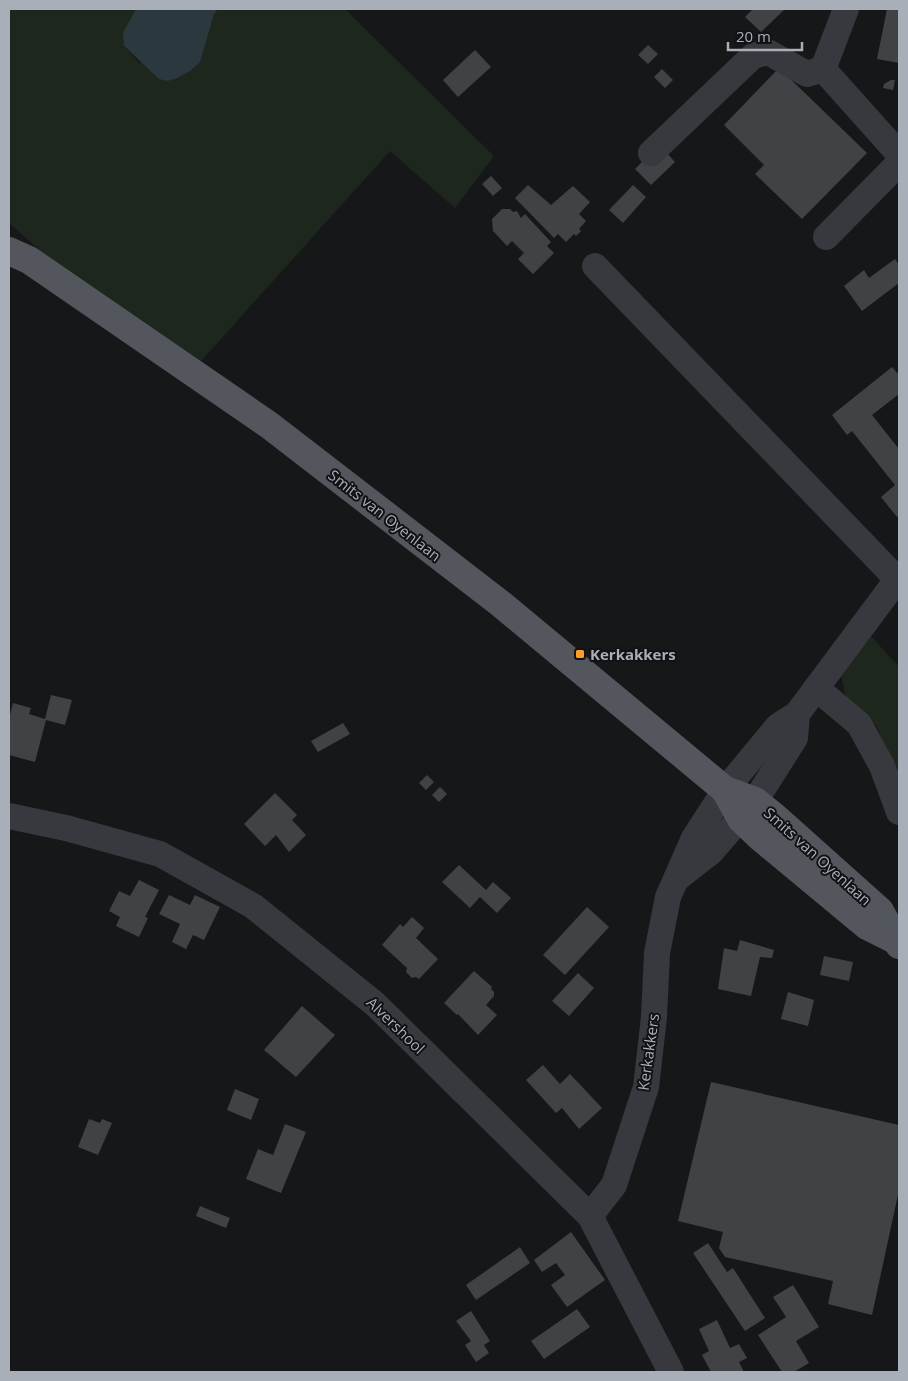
<svg xmlns="http://www.w3.org/2000/svg" width="908" height="1381" font-family="'Open Sans',sans-serif">
<rect width="100%" height="100%" fill="#161719"/>
<!-- green -->
<g fill="#1e271e">
<path d="M9 9H136L124 46 139 63 209 30 214 14 218 9H345L494 156 455 208 390 151 201 361 43 253 9 223Z"/>
<path d="M871 636 899 667V784L876 725 847 703 841 675Z"/>
</g>
<!-- water -->
<path fill="#2b383d" d="M136 9H218L214 14 200 62 190 71 177 78 168 81 159 79 124 46 123 33Z"/>
<!-- building -->
<g fill="#404246">
<path d="M753 9H782L784 10 761 32 745 17Z"/>
<path d="M887 9H899V63L877 59Z"/>
<path d="M648 45 658 54 648 64 638 55Z"/>
<path d="M475 50 491 67 458 97 443 80Z"/>
<path d="M779 68 867 153 802 219 755 174 764 165 724 125Z"/>
<path d="M662 69 673 80 665 88 654 77Z"/>
<path d="M891 80H895L893 90 883 88 884 84Z"/>
<path d="M659 145 675 162 651 185 635 169Z"/>
<path d="M491 176 502 188 493 196 482 184Z"/>
<path d="M528 185 551 205 573 186 590 202 579 214 586 221 579 229 581 231 576 236 574 234 566 242 558 234 554 238 515 198Z"/>
<path d="M633 185 646 197 623 223 609 210Z"/>
<path d="M502 209H510L513 212 517 211 521 218 525 214 551 242 547 246 554 253 533 274 518 259 524 253 512 241 507 246 493 231 492 219Z"/>
<path d="M895 259 899 265V283L862 311 844 286 864 270 869 278Z"/>
<path d="M892 367 899 375V394L872 415 899 449V515L897 517 881 497 895 485 852 431 847 435 832 415Z"/>
<path d="M51 695 72 700 65 725 46 720 35 762 9 755V719L13 703 31 708 29 714 45 719Z"/>
<path d="M343 723 350 734 318 752 311 741Z"/>
<path d="M427 775 434 782 426 790 419 783Z"/>
<path d="M440 787 447 794 439 802 432 795Z"/>
<path d="M275 793 297 815 292 820 306 835 289 852 276 835 265 846 244 824Z"/>
<path d="M459 865 486 890 493 882 511 898 497 913 480 897 470 908 442 882Z"/>
<path d="M139 880 159 890 145 917 148 918 139 937 116 926 120 917 109 911 119 891 130 896Z"/>
<path d="M169 895 190 905 195 895 220 907 204 940 193 935 186 949 172 942 180 924 159 914Z"/>
<path d="M587 907 609 927 565 975 543 955Z"/>
<path d="M412 917 424 928 416 938 438 959 419 979 416 977 412 978 406 972 407 968 382 945 400 924 403 927Z"/>
<path d="M740 940 774 950 772 958 760 957 751 996 718 989 724 948 737 951Z"/>
<path d="M824 956 853 962 849 981 820 975Z"/>
<path d="M474 971 492 987 491 989 494 992V996L486 1005 497 1015 478 1035 458 1014 457 1015 444 1003Z"/>
<path d="M578 973 594 988 569 1016 552 1001Z"/>
<path d="M788 992 814 1000 808 1026 781 1019Z"/>
<path d="M302 1006 335 1035 296 1077 264 1050Z"/>
<path d="M543 1065 560 1084 570 1074 602 1108 579 1129 562 1108 556 1113 526 1080Z"/>
<path d="M711 1082 899 1125V1190L872 1315 828 1304 833 1281 725 1257 719 1248 723 1232 678 1221Z"/>
<path d="M235 1089 259 1099 251 1120 227 1110Z"/>
<path d="M89 1119 100 1123 102 1119 112 1123 98 1155 78 1147Z"/>
<path d="M285 1124 306 1132 281 1193 246 1179 258 1149 273 1155Z"/>
<path d="M200 1206 230 1218 226 1228 196 1216Z"/>
<path d="M571 1232 605 1280 567 1307 551 1285 565 1275 556 1263 542 1272 534 1260Z"/>
<path d="M708 1243 727 1272 733 1268 765 1318 745 1331 693 1253Z"/>
<path d="M520 1247 530 1263 476 1300 466 1285Z"/>
<path d="M793 1285 819 1327 796 1341 809 1363 794 1372H782L758 1335 786 1317 773 1297Z"/>
<path d="M577 1309 590 1327 544 1359 531 1341Z"/>
<path d="M471 1311 490 1341 484 1345 489 1353 476 1362 465 1345 471 1341 456 1321Z"/>
<path d="M717 1320 730 1348 739 1344 747 1358 739 1362 744 1372H711L702 1355 709 1351 699 1329Z"/>
</g>
<g fill="none" stroke-linecap="round" stroke-linejoin="round">
<!-- minor -->
<g stroke="#37393e" stroke-width="26">
<path d="M846 9 823 69 899 154"/>
<path d="M651 153 753 56 768 52 807 74 823 69"/>
<path d="M826 237 899 163"/>
<path d="M595 266 897 579"/>
<path d="M816 688 859 724 882 766 899 812"/>
<path d="M9 816 66 828 160 854 253 906 375 1004 590 1216 671 1372"/>
<path d="M679 877 711 852 755 801 795 738 797 714"/>
<path d="M590 1216 614 1185 646 1087 654 1017 657 953 668 897 694 838 725 790 778 726 797 714 899 577"/>
</g>
<!-- major -->
<g stroke="#53565d" stroke-width="28">
<path d="M9 251 29 260 269 425 501 604 725 790 755 801 776 818 880 911 899 945"/>
<path d="M725 790 741 819 761 838 867 926 895 940"/>
</g>
</g>
<!-- markers -->
<rect fill="#fd9d2a" stroke="#111214" stroke-width="2" x="575" y="649" width="10" height="10" rx="2.5"/>
<g text-anchor="middle" dominant-baseline="central" stroke-width="4" stroke-linejoin="round" paint-order="stroke">
<!-- street labels -->
<g font-size="15" fill="#a8afb9" stroke="#111214">
<text transform="translate(385 515) rotate(38)">Smits van Oyenlaan</text>
<text transform="translate(818 856) rotate(42)">Smits van Oyenlaan</text>
<text transform="translate(396 1025) rotate(44)">Alvershool</text>
<text transform="translate(648 1052) rotate(-82)">Kerkakkers</text>
</g>
<!-- poi labels -->
<g font-size="15" font-weight="bold" fill="#a8afb9" stroke="#111214" text-anchor="start">
<text x="590" y="654">Kerkakkers</text>
</g>
</g>
<!-- border -->
<rect width="908" height="1381" fill="none" stroke="#a8afb9" stroke-width="20"/>
<!-- scale -->
<path d="M728 42v8h74v-8" fill="none" stroke="#a8afb9" stroke-width="2.5"/>
<text x="736" y="42" font-size="15" fill="#a8afb9" stroke="#111214" stroke-width="4" paint-order="stroke">20 m</text>
</svg>
